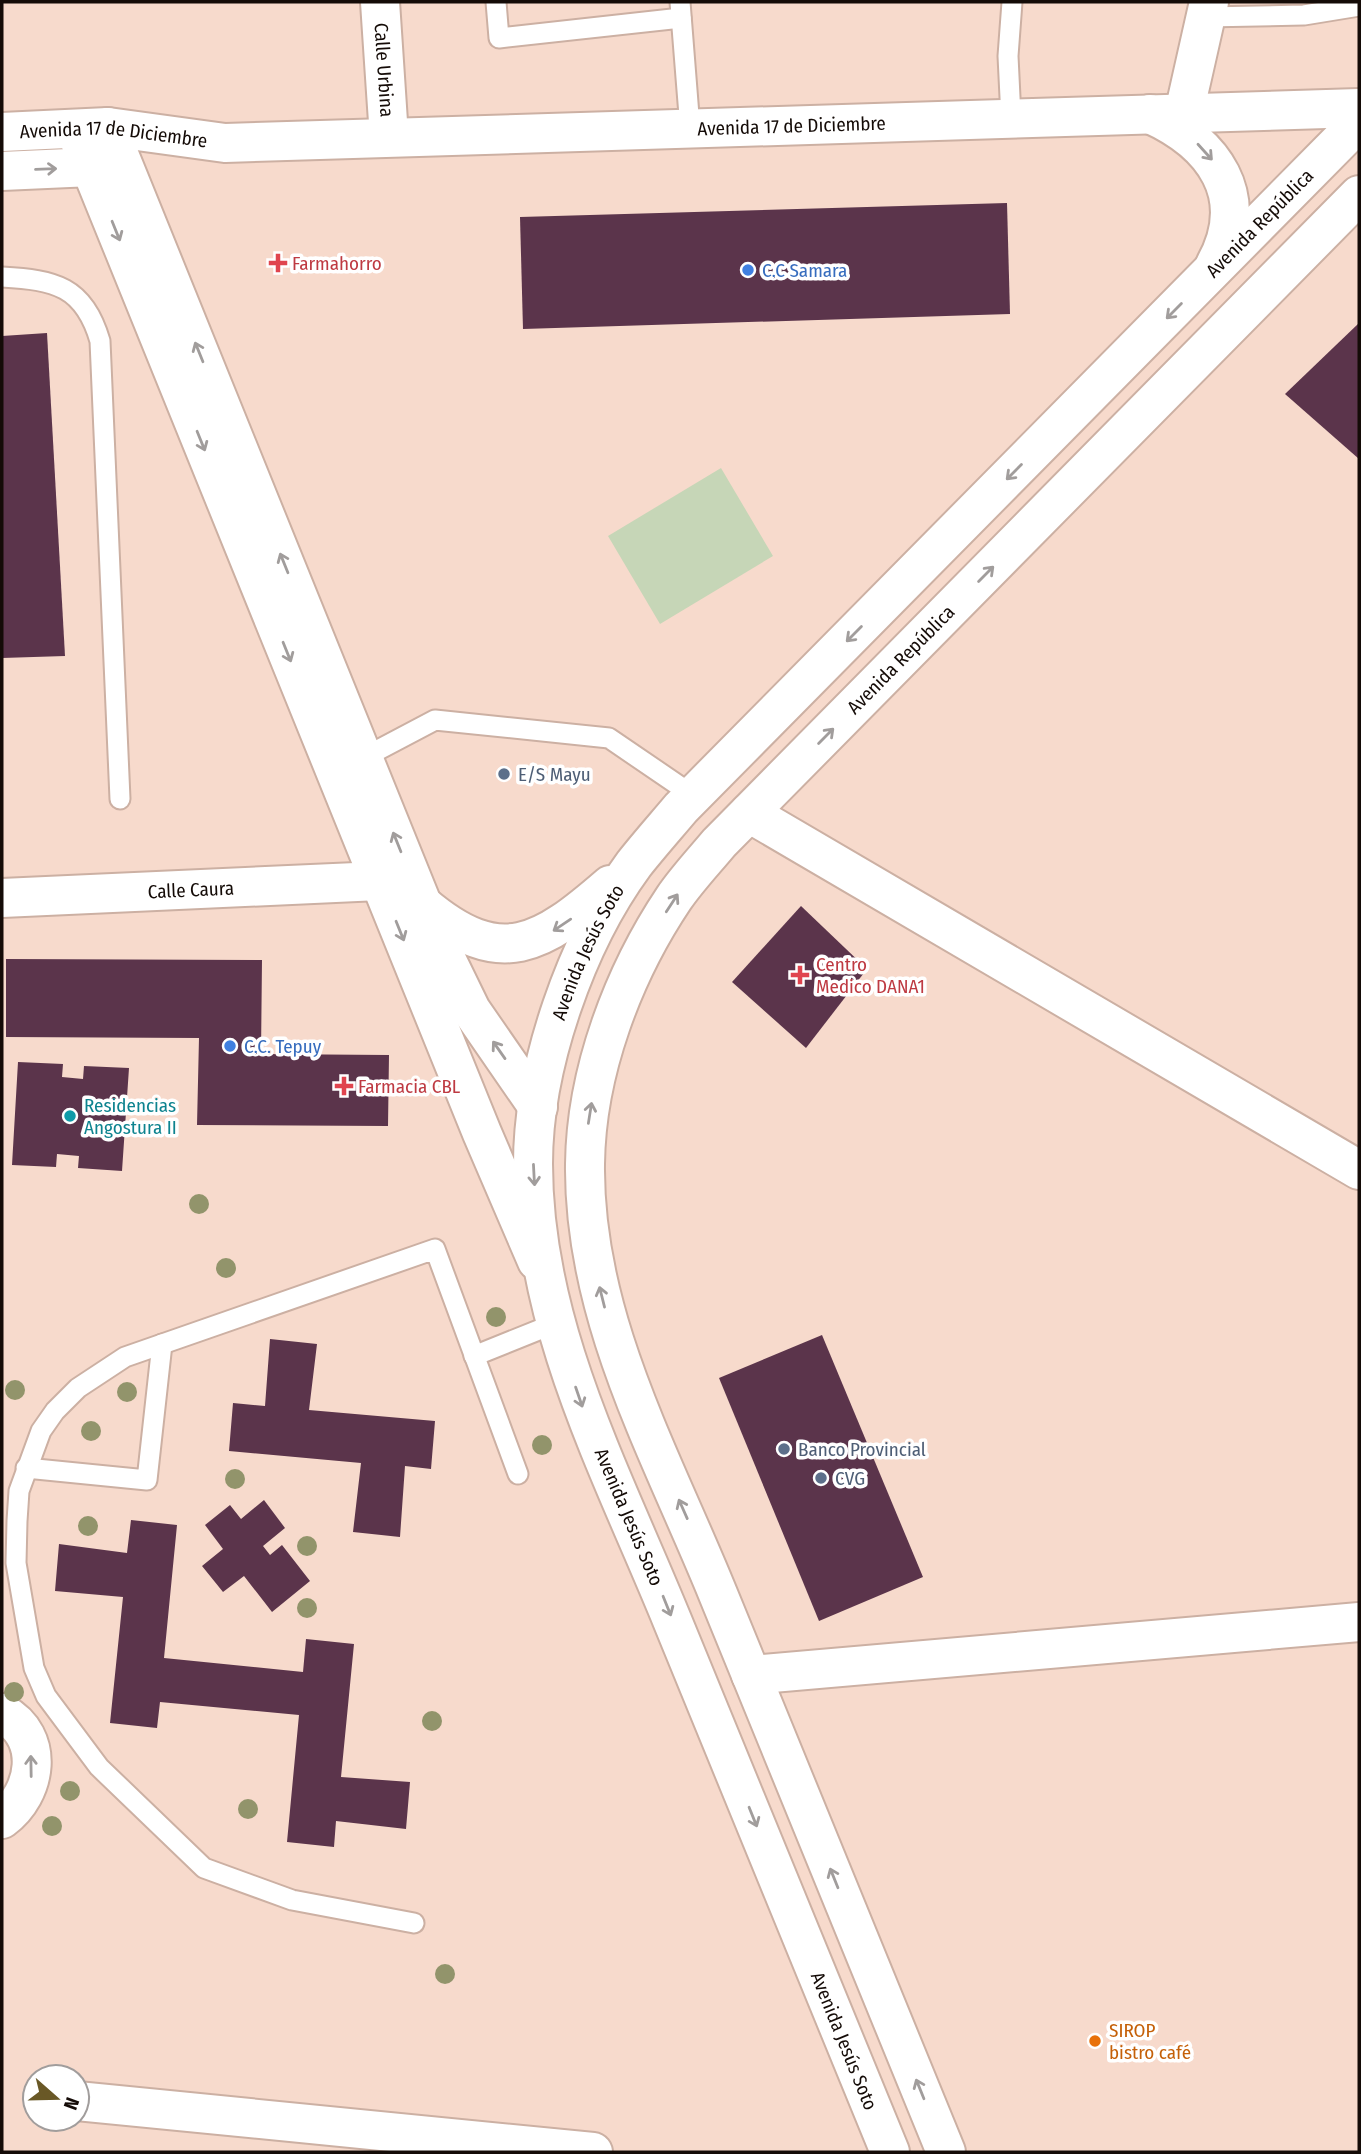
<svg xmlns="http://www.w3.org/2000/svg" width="1361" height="2154" font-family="'Fira Sans Condensed',sans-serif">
<rect width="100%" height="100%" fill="#f7dacc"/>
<!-- green -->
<path fill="#c6d6b7" d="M721 468 773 556 660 624 608 536Z"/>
<!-- building -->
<g fill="#5b344b">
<path d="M1007 203 1010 314 523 329 520 217Z"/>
<path d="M1359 323V459L1285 394Z"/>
<path d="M47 333 65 656 2 658V336Z"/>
<path d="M801 906 867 969 806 1048 732 982Z"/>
<path d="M6 959 262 960 261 1054 389 1055 388 1126 197 1125 199 1038 6 1037Z"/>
<path d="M18 1062 63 1064 62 1077 83 1079 84 1066 129 1068 122 1171 78 1168 79 1156 57 1154 56 1167 12 1165Z"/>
<path d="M822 1335 923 1577 819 1621 719 1378Z"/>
<path d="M270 1339 317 1344 309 1410 435 1421 431 1469 405 1466 400 1537 353 1532 361 1463 229 1451 233 1403 265 1406Z"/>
<path d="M264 1500 285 1528 263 1546 270 1555 282 1545 310 1581 272 1612 244 1576 223 1592 202 1566 223 1549 205 1525 230 1505 241 1519Z"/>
<path d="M131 1520 177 1525 164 1658 303 1672 306 1639 354 1644 341 1777 410 1782 406 1829 336 1821 334 1847 287 1842 299 1715 160 1702 157 1728 110 1723 123 1597 55 1591 59 1544 127 1553Z"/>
</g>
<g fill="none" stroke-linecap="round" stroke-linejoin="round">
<defs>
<g id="lane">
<path d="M496 2 499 38 681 18"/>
<path d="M680 2 690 128"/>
<path d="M1205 17 1304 15 1359 6"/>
<path d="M1011 118 1008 56 1012 2"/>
<path d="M2 277C55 280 84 286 100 341L120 799"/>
<path d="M363 758 435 720 609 738 694 796"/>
<path d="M474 1356 556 1323"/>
<path d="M26 1468 147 1480 162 1344"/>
<path d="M414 1923 292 1900 204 1868 99 1767 46 1696 34 1668 16 1563 17 1521 19 1491 41 1431 55 1411 78 1388 125 1357 435 1249 518 1474"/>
</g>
<g id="street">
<path id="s1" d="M380 2 389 137"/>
<path d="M1184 113 1209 2"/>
<path d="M749 813 1359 1170"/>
<path id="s2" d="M2 898 379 881"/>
<path d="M751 1675 1359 1622"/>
<path d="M2 1713C46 1737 37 1793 2 1819"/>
<path d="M77 2101 593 2152"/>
</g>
<g id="secondary">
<path d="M108 127 436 938 471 1010 538 1107"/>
<path d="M75 129 482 1133 537 1261"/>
<path id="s3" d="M2 132 108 127 225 143 1359 108"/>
<path d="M2 171 114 166"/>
</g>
<g id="primary">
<path d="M1150 114C1214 143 1253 196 1215 265"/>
<path d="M423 905C501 971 542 944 610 885"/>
<path id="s4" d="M890 2152C817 1975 745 1797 672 1620 612 1473 533 1327 533 1164 533 1066 576 943 634 864 649 845 665 827 681 808L1359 122"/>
<path id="s5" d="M946 2152C870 1966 794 1780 718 1594 662 1456 583 1318 585 1164 586 1072 623 974 674 898 687 879 704 861 719 843L1359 195"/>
</g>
</defs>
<!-- lane casing -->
<use href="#lane" stroke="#ccb0a3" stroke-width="23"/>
<!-- street casing -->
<use href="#street" stroke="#ccb0a3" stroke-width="42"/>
<!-- secondary casing -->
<use href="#secondary" stroke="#ccb0a3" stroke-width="42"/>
<!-- primary casing -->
<use href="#primary" stroke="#ccb0a3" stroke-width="42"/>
<!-- lane -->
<use href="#lane" stroke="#fff" stroke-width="19"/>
<!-- street -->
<use href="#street" stroke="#fff" stroke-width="38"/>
<!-- secondary -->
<use href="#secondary" stroke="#fff" stroke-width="38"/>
<!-- primary -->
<use href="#primary" stroke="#fff" stroke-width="38"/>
</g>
<!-- trees -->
<g fill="#92946b">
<circle cx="199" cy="1204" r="10"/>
<circle cx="226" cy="1268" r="10"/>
<circle cx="496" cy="1317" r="10"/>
<circle cx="15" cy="1390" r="10"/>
<circle cx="127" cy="1392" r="10"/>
<circle cx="91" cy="1431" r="10"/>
<circle cx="542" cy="1445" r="10"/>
<circle cx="235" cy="1479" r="10"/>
<circle cx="88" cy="1526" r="10"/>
<circle cx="307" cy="1546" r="10"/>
<circle cx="307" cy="1608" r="10"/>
<circle cx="14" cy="1692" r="10"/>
<circle cx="432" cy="1721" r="10"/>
<circle cx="70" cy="1791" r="10"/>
<circle cx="248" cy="1809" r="10"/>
<circle cx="52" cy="1826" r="10"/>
<circle cx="445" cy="1974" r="10"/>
</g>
<!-- one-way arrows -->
<defs><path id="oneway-shaft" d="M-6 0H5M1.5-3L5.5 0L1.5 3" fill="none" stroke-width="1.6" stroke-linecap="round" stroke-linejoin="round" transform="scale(1.75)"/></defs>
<g stroke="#a19d9c">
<use href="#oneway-shaft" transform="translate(1205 152) rotate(48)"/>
<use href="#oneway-shaft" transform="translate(46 169) rotate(-2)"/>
<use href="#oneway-shaft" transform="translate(116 231) rotate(68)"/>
<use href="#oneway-shaft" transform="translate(1174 311) rotate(135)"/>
<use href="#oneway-shaft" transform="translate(199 352) rotate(-112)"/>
<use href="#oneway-shaft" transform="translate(201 441) rotate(68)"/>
<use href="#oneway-shaft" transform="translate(1014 472) rotate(135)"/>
<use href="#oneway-shaft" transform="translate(284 563) rotate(-112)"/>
<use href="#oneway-shaft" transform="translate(986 574) rotate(-45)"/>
<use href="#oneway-shaft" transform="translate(854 634) rotate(135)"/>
<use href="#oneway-shaft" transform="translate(287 652) rotate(68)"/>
<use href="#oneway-shaft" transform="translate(826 736) rotate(-45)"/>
<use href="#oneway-shaft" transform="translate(397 842) rotate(-112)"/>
<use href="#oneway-shaft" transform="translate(672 903) rotate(-57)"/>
<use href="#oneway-shaft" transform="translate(562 925) rotate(146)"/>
<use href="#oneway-shaft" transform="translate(400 931) rotate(68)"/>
<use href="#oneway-shaft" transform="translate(499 1050) rotate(-125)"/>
<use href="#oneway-shaft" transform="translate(590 1113) rotate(-81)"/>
<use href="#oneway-shaft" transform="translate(534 1175) rotate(87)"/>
<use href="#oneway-shaft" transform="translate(602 1297) rotate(-104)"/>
<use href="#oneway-shaft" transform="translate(579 1397) rotate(71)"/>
<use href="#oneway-shaft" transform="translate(683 1509) rotate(-114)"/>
<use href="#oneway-shaft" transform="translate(667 1606) rotate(68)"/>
<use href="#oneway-shaft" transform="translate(31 1766) rotate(-91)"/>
<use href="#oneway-shaft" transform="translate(753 1817) rotate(68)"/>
<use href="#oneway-shaft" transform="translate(834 1878) rotate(-112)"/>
<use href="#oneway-shaft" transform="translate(920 2089) rotate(-112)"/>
</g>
<!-- markers -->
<g fill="#e0444e" stroke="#fff" stroke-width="2.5">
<path d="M274.5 252.5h7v7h7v7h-7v7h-7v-7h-7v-7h7z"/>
<path d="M796.5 964.5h7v7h7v7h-7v7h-7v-7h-7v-7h7z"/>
<path d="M340.5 1075.5h7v7h7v7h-7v7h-7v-7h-7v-7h7z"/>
</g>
<g fill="#3f7fe0" stroke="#fff" stroke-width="2.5">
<circle cx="748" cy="270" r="7"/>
<circle cx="230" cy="1046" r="7"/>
</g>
<g fill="#5c6f8a" stroke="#fff" stroke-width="2.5">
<circle cx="504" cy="774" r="7"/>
<circle cx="784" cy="1449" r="7"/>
<circle cx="821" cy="1478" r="7"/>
</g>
<circle fill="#0f9aa8" stroke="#fff" stroke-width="2.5" cx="70" cy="1116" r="7"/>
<circle fill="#e8710a" stroke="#fff" stroke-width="2.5" cx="1095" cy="2041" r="7"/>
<g text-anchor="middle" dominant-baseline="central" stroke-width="7" stroke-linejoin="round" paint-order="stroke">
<!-- street labels -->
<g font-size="19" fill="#140b07" stroke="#fff">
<text stroke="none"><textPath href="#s1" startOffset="68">Calle Urbina</textPath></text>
<text stroke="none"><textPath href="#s3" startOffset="791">Avenida 17 de Diciembre</textPath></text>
<text stroke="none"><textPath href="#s3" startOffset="112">Avenida 17 de Diciembre</textPath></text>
<text stroke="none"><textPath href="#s4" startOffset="2272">Avenida República</textPath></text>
<text stroke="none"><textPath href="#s5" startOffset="1670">Avenida República</textPath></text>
<text stroke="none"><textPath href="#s2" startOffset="189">Calle Caura</textPath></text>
<text stroke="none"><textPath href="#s4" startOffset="1276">Avenida Jesús Soto</textPath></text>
<text transform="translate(629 1517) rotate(67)">Avenida Jesús Soto</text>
<text transform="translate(844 2041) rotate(68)">Avenida Jesús Soto</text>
</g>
<!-- health labels -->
<g font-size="19" fill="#be3a42" stroke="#fff" text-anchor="start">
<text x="292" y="263">Farmahorro</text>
<text x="816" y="964">Centro<tspan x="816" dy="22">Medico DANA1</tspan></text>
<text x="358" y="1086">Farmacia CBL</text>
</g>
<!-- shop labels -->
<g font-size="19" fill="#366cbe" stroke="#fff" text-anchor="start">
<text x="762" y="270">C.C Samara</text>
<text x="244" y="1046">C.C. Tepuy</text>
</g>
<!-- service labels -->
<g font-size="19" fill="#4e5e75" stroke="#fff" text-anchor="start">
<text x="518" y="774">E/S Mayu</text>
<text x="798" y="1449">Banco Provincial</text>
<text x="835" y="1478">CVG</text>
</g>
<!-- culture labels -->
<g font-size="19" fill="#0d838f" stroke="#fff" text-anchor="start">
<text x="84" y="1105">Residencias<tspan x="84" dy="22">Angostura II</tspan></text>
</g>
<!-- food labels -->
<g font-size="19" fill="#c56008" stroke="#fff" text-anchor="start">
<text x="1109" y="2030">SIROP<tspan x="1109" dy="22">bistro café</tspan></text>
</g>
</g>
<!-- border -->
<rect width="1361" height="2154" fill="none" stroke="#140b07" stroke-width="7"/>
<!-- north arrow -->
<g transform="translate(56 2098) rotate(110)"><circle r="33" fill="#ffffff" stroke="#a19d9c" stroke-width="2"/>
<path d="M0-5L12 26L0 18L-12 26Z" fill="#695826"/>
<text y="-10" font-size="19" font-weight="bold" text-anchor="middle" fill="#140b07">N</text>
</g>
</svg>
